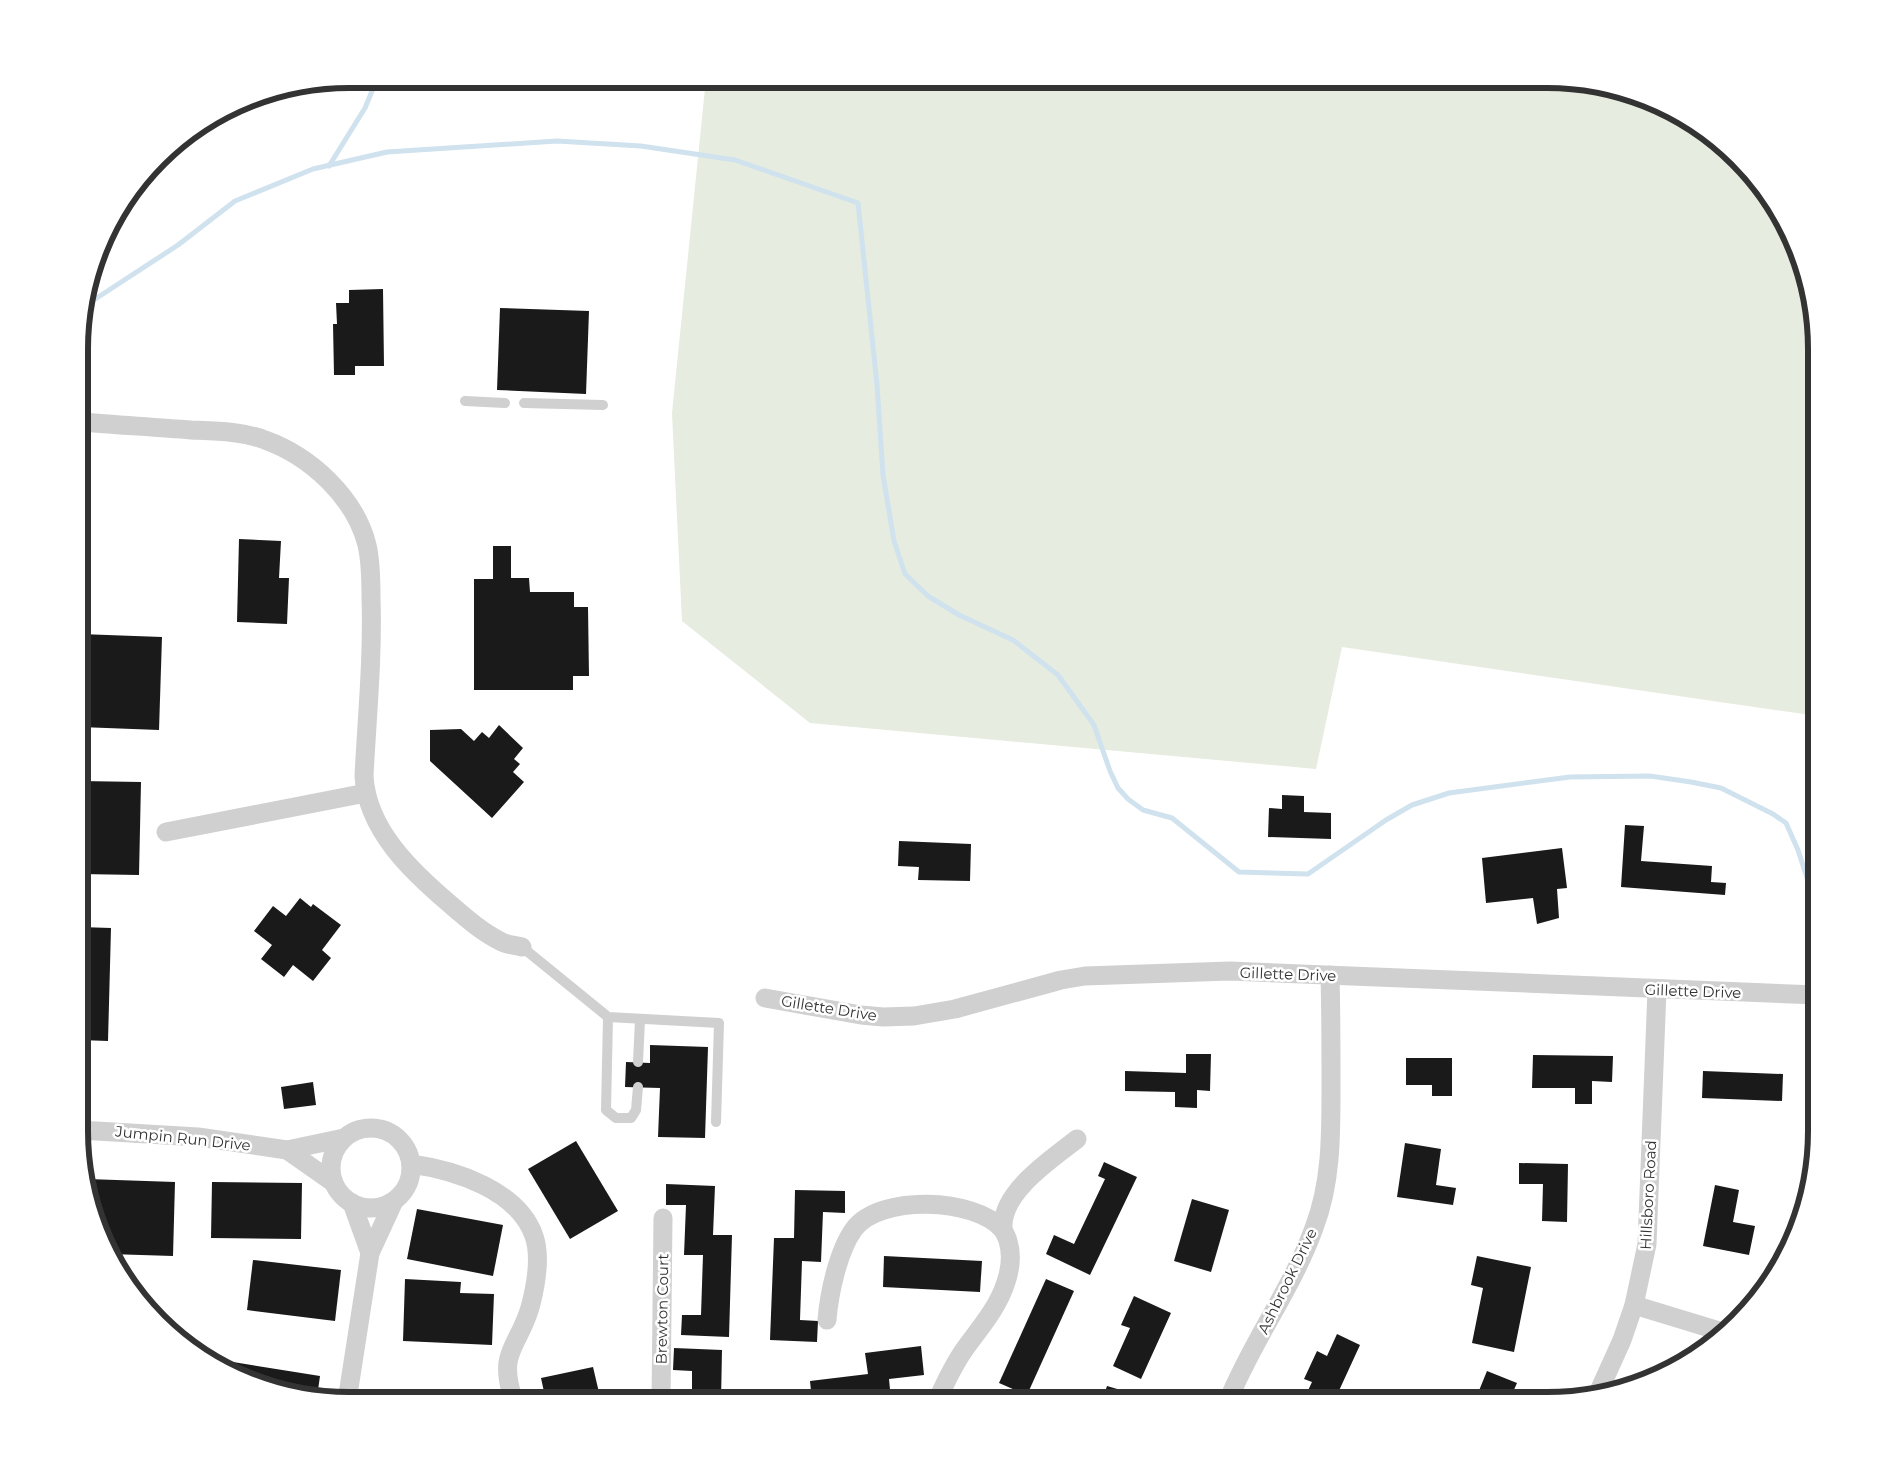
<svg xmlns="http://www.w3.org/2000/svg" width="1896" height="1480" font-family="Montserrat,sans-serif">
<rect width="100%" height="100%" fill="#fff"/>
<!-- green -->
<path fill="#e6ecdf" d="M706 79H1565L1651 99 1726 146 1790 229 1812 296 1817 348V716L1342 647 1316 769 810 723 682 621 672 413Z"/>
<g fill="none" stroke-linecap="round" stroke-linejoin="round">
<!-- stream -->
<g stroke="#cfe2ee" stroke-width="5">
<path d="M329 166 365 108 377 79"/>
<path d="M83 307 178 245 235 201 313 169 387 152 557 141 641 146 735 160 858 203 877 385 883 475 894 541 905 574 928 596 959 615 1013 640 1058 675 1094 725 1110 771 1118 788 1128 799 1143 810 1172 818 1239 872 1308 874 1386 820 1412 805 1449 793 1570 777 1650 776 1691 782 1721 788 1773 814 1786 823 1798 850 1816 906 1817 936"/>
</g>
</g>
<!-- building -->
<g fill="#1a1a1a">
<path d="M383 289 384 366H355V375H334L333 324H337L336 303H349V290Z"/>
<path d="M500 308 589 311 586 394 497 390Z"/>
<path d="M239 539 281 541 279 578H289L287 624 237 622Z"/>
<path d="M493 546H511V578H529L530 592H574V607H588L589 676H573V690H474V579H493Z"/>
<path d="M80 634 162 637 159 730 80 727Z"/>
<path d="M499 725 523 748 514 759 520 764 513 772 524 782 492 818 430 761V730L461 729 474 741 482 732 489 738Z"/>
<path d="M80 781 141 782 139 875 80 874Z"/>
<path d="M1282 795 1304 796V812L1331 813V839L1268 837 1269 808 1282 809Z"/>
<path d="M1625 825 1644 826 1641 861 1712 866 1711 882 1726 883 1725 895 1621 887Z"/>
<path d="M899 841 971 844 970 881 918 880 919 867 898 866Z"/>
<path d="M1562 848 1567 888 1557 889 1559 918 1537 924 1533 898 1486 903 1482 858Z"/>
<path d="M300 898 311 907 313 904 341 925 322 950 331 958 313 981 293 965 284 977 261 959 272 945 254 931 273 906 286 916Z"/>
<path d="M80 927 111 928 108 1041 80 1040Z"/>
<path d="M650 1045 708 1047 705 1138 658 1137 660 1088 625 1087 626 1062 650 1063Z"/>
<path d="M1186 1054H1211L1210 1091 1197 1090V1108L1175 1107V1092L1125 1091V1071L1186 1073Z"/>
<path d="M1533 1055 1613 1056 1612 1082 1592 1081V1104H1575V1088H1532Z"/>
<path d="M1406 1058H1452V1096H1432V1085H1406Z"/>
<path d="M1703 1071 1783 1074 1782 1101 1702 1098Z"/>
<path d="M313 1082 316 1105 284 1109 281 1087Z"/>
<path d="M576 1141 618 1211 570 1239 528 1169Z"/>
<path d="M1405 1143 1441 1149 1436 1185 1456 1188 1453 1205 1397 1197Z"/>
<path d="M1104 1162 1137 1177 1090 1275 1046 1254 1054 1235 1074 1244 1105 1179 1098 1176Z"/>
<path d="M1519 1163 1568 1164 1567 1222 1542 1221 1543 1184H1519Z"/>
<path d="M87 1179 175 1182 173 1256 109 1254Z"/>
<path d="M212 1182 302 1183 301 1239 211 1238Z"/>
<path d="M666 1184 715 1186 713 1235H732L729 1337 681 1335 682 1315H701L703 1255H684L686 1205H666Z"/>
<path d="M1715 1185 1739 1190 1733 1222 1755 1226 1749 1255 1703 1246Z"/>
<path d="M795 1190 845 1191V1213L823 1212 821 1262 802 1261 800 1320 818 1321 817 1342 770 1340 774 1238H794Z"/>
<path d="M1192 1199 1229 1210 1211 1272 1174 1261Z"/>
<path d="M417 1209 503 1225 493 1276 407 1259Z"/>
<path d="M884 1256 982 1261 980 1292 883 1287Z"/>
<path d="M1477 1256 1531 1267 1514 1352 1472 1343 1483 1288 1471 1285Z"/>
<path d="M253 1260 341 1270 335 1321 247 1310Z"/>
<path d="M405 1279 461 1282 460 1293 494 1294 492 1345 403 1341Z"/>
<path d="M1046 1279 1074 1291 1027 1395 999 1383Z"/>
<path d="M1134 1296 1171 1313 1141 1379 1113 1366 1130 1328 1121 1325Z"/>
<path d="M1337 1334 1360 1345 1337 1395 1351 1401H1309L1304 1399 1312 1382 1304 1379 1317 1351 1327 1356Z"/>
<path d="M921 1346 924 1375 889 1379 891 1400 812 1401 810 1381 868 1374 865 1353Z"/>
<path d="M674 1348 722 1350 721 1401H692V1371L673 1370Z"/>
<path d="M233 1362 320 1376 317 1397 245 1381 231 1372Z"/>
<path d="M593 1367 601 1401H546L541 1378Z"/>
<path d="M1487 1371 1517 1383 1509 1401H1464L1467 1394 1476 1398Z"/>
<path d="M1107 1386 1138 1395 1136 1401H1102Z"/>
<rect x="365" y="1394" width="93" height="7"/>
</g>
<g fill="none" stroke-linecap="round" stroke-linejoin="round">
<!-- lane -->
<g stroke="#d0d0d0" stroke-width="10">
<path d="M465 401 505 403"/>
<path d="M524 403 603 405"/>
<path d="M522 947 608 1017 719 1023 716 1122"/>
<path d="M608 1017 606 1110 616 1118H631L636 1110 638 1087"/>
<path d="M638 1062 640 1020"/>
</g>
<!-- street -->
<g stroke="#d0d0d0" stroke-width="19">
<path d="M81 422C117 425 154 427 191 430 215 431 242 431 265 440 310 456 355 497 367 545 371 562 371 581 371 598 373 657 367 717 364 776 367 830 412 872 451 905 466 918 482 932 500 941 506 945 515 945 522 947"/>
<path d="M166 832 366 793"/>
<path d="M765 998 861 1015 883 1017 914 1016 955 1009 1061 980 1085 976 1230 971 1817 995"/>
<circle cx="371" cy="1168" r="40"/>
<path d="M79 1130 198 1137 287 1150"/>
<path d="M411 1164C455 1170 518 1190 534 1236 541 1256 536 1284 531 1304 520 1347 496 1350 514 1401"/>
<path d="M334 1183 287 1150 344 1138"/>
<path d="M352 1203 370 1253 394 1201"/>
<path d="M1634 1305 1726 1333"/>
<path d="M827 1320C829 1294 838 1251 854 1229 880 1194 975 1198 1002 1229"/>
<path d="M1599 1391 1622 1340 1634 1305 1647 1244 1657 990"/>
<path d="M347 1401 370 1253"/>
<path d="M661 1401 663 1218"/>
<path d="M937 1401C945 1383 953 1366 964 1350 979 1329 998 1308 1006 1282 1010 1270 1012 1254 1008 1241 1007 1236 1003 1232 1003 1227 1002 1191 1052 1159 1077 1139"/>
<path d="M1228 1401C1252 1341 1292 1289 1314 1228 1332 1181 1331 1132 1331 1082 1331 1046 1331 1011 1330 975"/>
</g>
</g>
<g text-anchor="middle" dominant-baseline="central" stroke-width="5" stroke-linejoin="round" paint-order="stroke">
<!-- street labels -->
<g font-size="15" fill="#333" stroke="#fff">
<text transform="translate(1288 974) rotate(2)">Gillette Drive</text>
<text transform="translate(1693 991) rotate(2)">Gillette Drive</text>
<text transform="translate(829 1008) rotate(9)">Gillette Drive</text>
<text transform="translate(183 1138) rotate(6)">Jumpin Run Drive</text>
<text transform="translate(1648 1195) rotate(-87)">Hillsboro Road</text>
<text transform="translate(1287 1281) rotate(-64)">Ashbrook Drive</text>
<text transform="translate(662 1309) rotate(-89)">Brewton Court</text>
</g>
</g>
<!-- crop -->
<path d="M0 0H1896V1480H0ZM349 88H1547A261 261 0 0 1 1808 349V1131A261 261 0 0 1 1547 1392H349A261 261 0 0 1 88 1131V349A261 261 0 0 1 349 88Z" fill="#fff" fill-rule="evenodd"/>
<path fill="none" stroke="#333" stroke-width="6" d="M349 88H1547A261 261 0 0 1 1808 349V1131A261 261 0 0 1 1547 1392H349A261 261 0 0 1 88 1131V349A261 261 0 0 1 349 88Z"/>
</svg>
